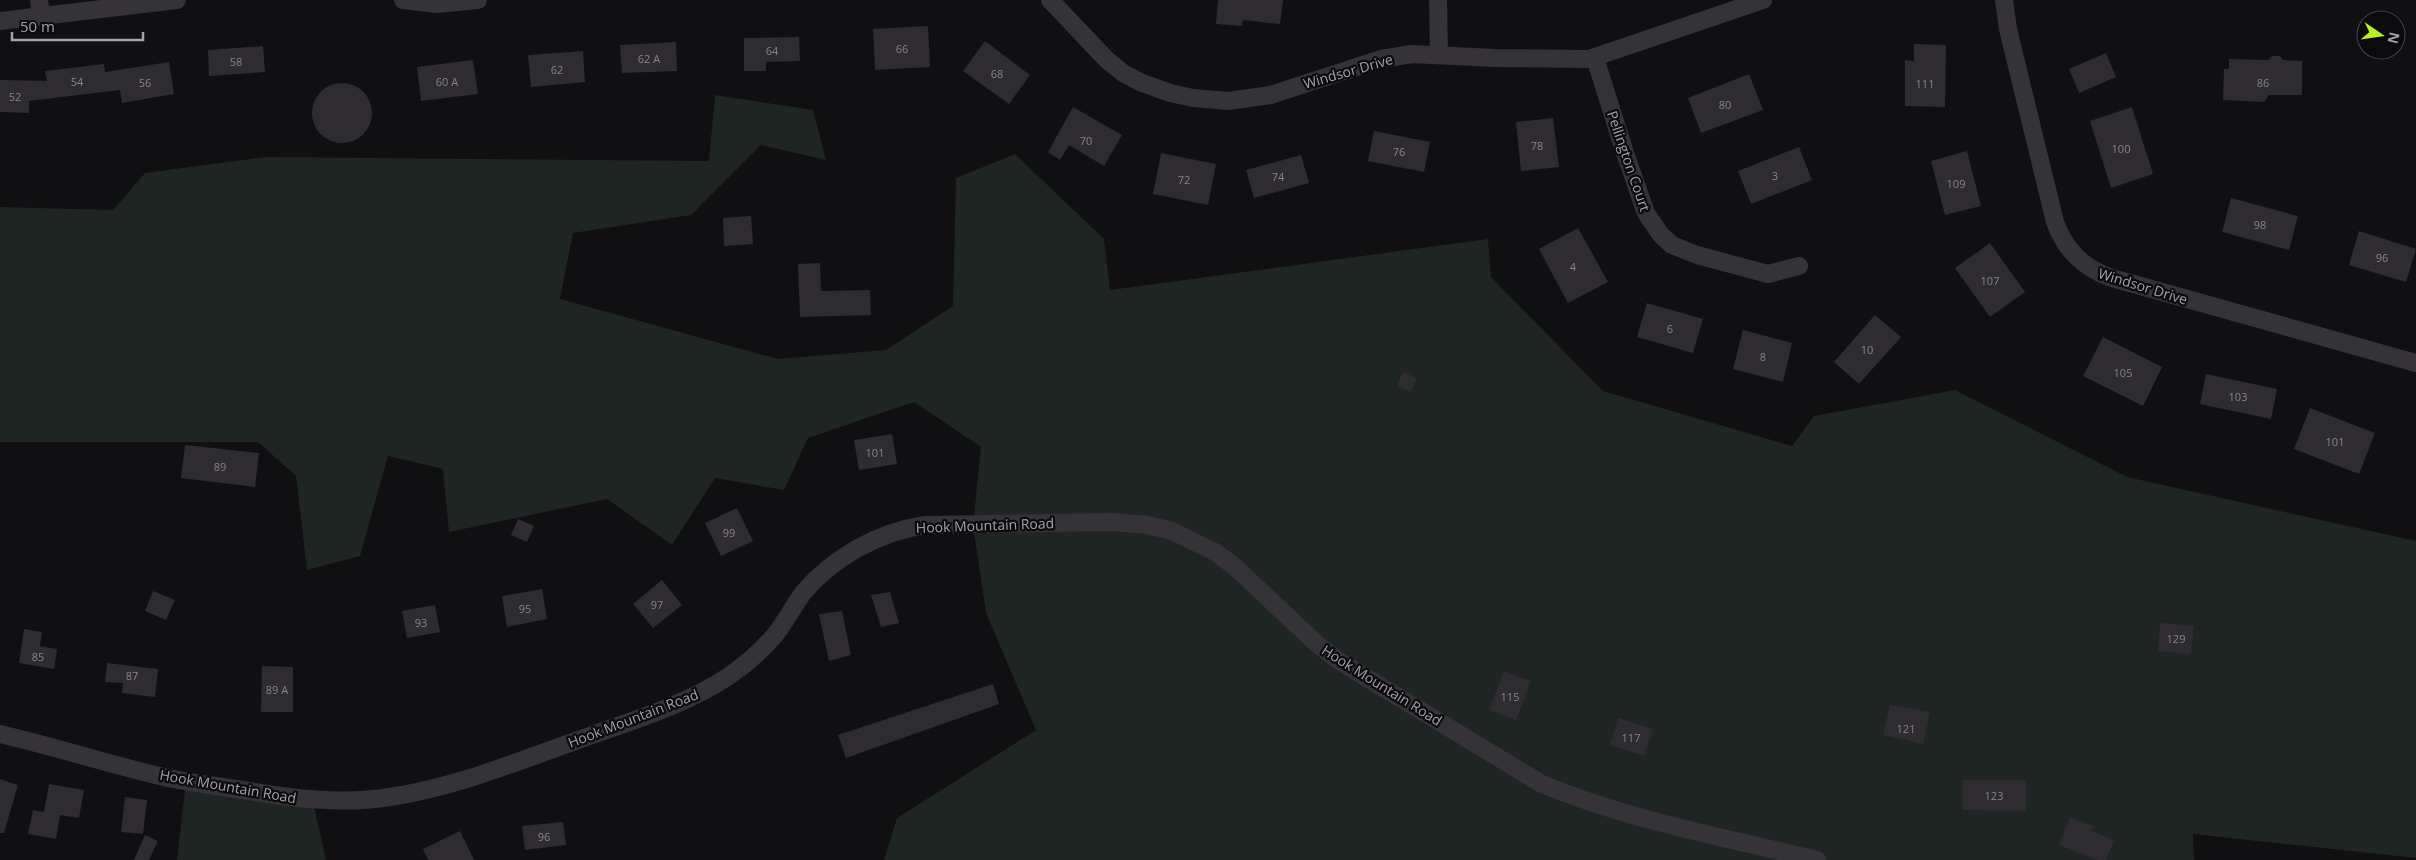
<svg xmlns="http://www.w3.org/2000/svg" width="2416" height="860" font-family="'Open Sans',sans-serif">
<rect width="100%" height="100%" fill="#100f11"/>
<!-- green -->
<g fill="#1e2523">
<path d="M715 95 813 110 826 160 761 145 691 215 573 233 560 299 778 359 886 350 953 306 956 178 1015 154 1104 239 1110 290 1488 239 1491 277 1603 391 1792 446 1814 416 1955 390 2127 477 2416 541V858L2193 834 2194 860H884L897 818 1036 730 986 613 973 526 981 447 914 402 808 438 784 490 715 478 672 545 607 499 449 532 443 469 388 456 360 556 307 570 296 476 258 442H0V207L113 210 145 173 266 157 709 161Z"/>
<path d="M186 781 313 802 326 860H177Z"/>
</g>
<!-- building -->
<g fill="#2e2c30">
<path d="M1218 0H1283L1280 24 1243 20 1242 26 1216 24Z"/>
<path d="M928 26 930 67 875 70 873 29Z"/>
<path d="M799 37 800 61 766 62V71H744V38Z"/>
<path d="M985 41 1030 75 1009 104 963 71Z"/>
<path d="M676 42 677 71 622 73 620 45Z"/>
<path d="M1914 44 1946 45 1945 107 1905 106V60L1914 61Z"/>
<path d="M263 46 265 72 209 76 208 50Z"/>
<path d="M583 51 585 82 531 87 528 55Z"/>
<path d="M2106 53 2116 77 2079 93 2069 69Z"/>
<path d="M2272 56H2280L2283 60 2302 61V95H2269L2264 102 2223 100 2224 69H2229V59L2268 60Z"/>
<path d="M473 60 478 94 421 101 417 67Z"/>
<path d="M169 62 174 94 122 103 120 90 29 101V113L0 112V80L47 81 45 71 104 64 105 72Z"/>
<path d="M1749 74 1763 110 1701 133 1688 98Z"/>
<circle cx="342" cy="113" r="30"/>
<path d="M1073 107 1122 135 1104 166 1069 145 1060 160 1048 152Z"/>
<path d="M2132 107 2153 174 2111 188 2090 121Z"/>
<path d="M1553 118 1559 167 1521 171 1516 122Z"/>
<path d="M1374 131 1430 142 1424 172 1368 161Z"/>
<path d="M1799 147 1812 180 1751 204 1738 171Z"/>
<path d="M1967 151 1981 206 1945 215 1931 161Z"/>
<path d="M1161 153 1216 164 1208 205 1153 194Z"/>
<path d="M1301 155 1309 183 1254 198 1246 170Z"/>
<path d="M2231 198 2298 216 2289 250 2222 232Z"/>
<path d="M751 216 753 244 724 246 723 218Z"/>
<path d="M1578 228 1608 282 1568 303 1539 249Z"/>
<path d="M2359 231 2416 249 2406 282 2349 265Z"/>
<path d="M1990 243 2025 292 1990 317 1955 268Z"/>
<path d="M820 263 821 291 870 290 871 315 800 317 798 264Z"/>
<path d="M1647 303 1703 319 1693 353 1637 337Z"/>
<path d="M1875 315 1901 337 1859 384 1834 362Z"/>
<path d="M1743 330 1792 343 1783 382 1733 369Z"/>
<path d="M2103 337 2162 367 2143 406 2083 376Z"/>
<path d="M1403 372 1417 378 1411 392 1397 386Z"/>
<path d="M2206 374 2277 389 2271 419 2200 404Z"/>
<path d="M2310 408 2375 433 2359 474 2294 449Z"/>
<path d="M892 434 897 464 859 470 854 440Z"/>
<path d="M185 445 259 453 255 487 181 478Z"/>
<path d="M737 508 753 541 721 556 705 523Z"/>
<path d="M518 519 534 526 527 542 511 535Z"/>
<path d="M662 580 682 605 653 628 633 604Z"/>
<path d="M542 589 547 619 507 627 502 596Z"/>
<path d="M153 591 175 600 166 620 145 611Z"/>
<path d="M890 592 899 623 881 627 871 595Z"/>
<path d="M435 605 440 632 407 638 402 611Z"/>
<path d="M842 611 851 655 829 661 819 614Z"/>
<path d="M2160 623 2194 626 2191 654 2158 651Z"/>
<path d="M24 629 42 632 40 646 57 649 54 669 19 663Z"/>
<path d="M107 663 158 669 155 697 122 693 123 683 105 682Z"/>
<path d="M262 666 293 667V712H261Z"/>
<path d="M1504 671 1531 681 1516 720 1489 710Z"/>
<path d="M993 684 999 704 846 758 838 735Z"/>
<path d="M1890 705 1930 712 1923 744 1883 735Z"/>
<path d="M1618 718 1653 729 1644 756 1610 745Z"/>
<path d="M0 779 18 785 4 833H0Z"/>
<path d="M1963 780H2026V811L1962 810Z"/>
<path d="M49 784 84 790 79 818 60 815 56 839 28 834 33 810 44 812Z"/>
<path d="M125 797 147 800 143 834 121 832Z"/>
<path d="M2070 817 2093 826 2091 831 2114 840 2106 860H2098L2059 845Z"/>
<path d="M563 822 566 845 525 850 522 826Z"/>
<path d="M460 831 474 860H428L423 849Z"/>
<path d="M145 835 158 841 149 860H134Z"/>
</g>
<g fill="none" stroke-linecap="round" stroke-linejoin="round">
<!-- minor -->
<g stroke="#353238" stroke-width="18">
<path d="M39 0 41 17"/>
<path d="M403 0 437 4 478 0"/>
<path d="M1050 0 1107 60 1123 73 1140 82 1170 93 1193 98 1228 101 1271 95 1381 59 1412 54 1494 58 1589 59 1763 0"/>
<path d="M1438 0 1439 55"/>
<path d="M2004 0 2008 29 2055 222C2065 250 2083 268 2112 278L2416 363"/>
<path d="M0 21 177 0"/>
<path d="M1595 58 1625 153 1646 213 1661 235 1672 245 1697 255 1768 274 1799 266"/>
<path d="M0 734C56 747 111 765 168 778 192 783 218 786 243 790 291 798 341 805 390 797 452 788 511 764 570 743 623 723 681 708 729 676 745 665 762 650 775 635 785 622 793 607 803 593 833 557 879 532 925 525L1113 522 1148 525 1172 531 1215 552 1234 566 1317 644 1339 661 1540 783C1627 820 1724 837 1817 860"/>
</g>
</g>
<g text-anchor="middle" dominant-baseline="central" stroke-width="4.5" stroke-linejoin="round" paint-order="stroke">
<!-- number labels -->
<g font-size="11" fill="#888491">
<text x="902" y="48">66</text>
<text x="772" y="50">64</text>
<text x="649" y="58">62 A</text>
<text x="236" y="61">58</text>
<text x="557" y="69">62</text>
<text x="997" y="73">68</text>
<text x="77" y="81">54</text>
<text x="447" y="81">60 A</text>
<text x="145" y="82">56</text>
<text x="2263" y="82">86</text>
<text x="1925" y="83">111</text>
<text x="15" y="96">52</text>
<text x="1725" y="104">80</text>
<text x="1086" y="140">70</text>
<text x="1537" y="145">78</text>
<text x="2121" y="148">100</text>
<text x="1399" y="151">76</text>
<text x="1775" y="175">3</text>
<text x="1278" y="176">74</text>
<text x="1184" y="179">72</text>
<text x="1956" y="183">109</text>
<text x="2260" y="224">98</text>
<text x="2382" y="257">96</text>
<text x="1573" y="266">4</text>
<text x="1990" y="280">107</text>
<text x="1670" y="328">6</text>
<text x="1867" y="349">10</text>
<text x="1763" y="356">8</text>
<text x="2123" y="372">105</text>
<text x="2238" y="396">103</text>
<text x="2335" y="441">101</text>
<text x="875" y="452">101</text>
<text x="220" y="466">89</text>
<text x="729" y="532">99</text>
<text x="657" y="604">97</text>
<text x="525" y="608">95</text>
<text x="421" y="622">93</text>
<text x="2176" y="638">129</text>
<text x="38" y="656">85</text>
<text x="132" y="675">87</text>
<text x="277" y="689">89 A</text>
<text x="1510" y="696">115</text>
<text x="1906" y="728">121</text>
<text x="1631" y="737">117</text>
<text x="1994" y="795">123</text>
<text x="544" y="836">96</text>
</g>
<!-- street labels -->
<g font-size="14" fill="#a6a1b1" stroke="#0b0a0c">
<text transform="translate(1348 71) rotate(-16)">Windsor Drive</text>
<text transform="translate(1629 161) rotate(71)">Pellington Court</text>
<text transform="translate(2143 286) rotate(17)">Windsor Drive</text>
<text transform="translate(985 525) rotate(-2)">Hook Mountain Road</text>
<text transform="translate(1382 685) rotate(32)">Hook Mountain Road</text>
<text transform="translate(633 718) rotate(-21)">Hook Mountain Road</text>
<text transform="translate(228 786) rotate(10)">Hook Mountain Road</text>
</g>
</g>
<!-- north arrow -->
<g transform="translate(2381 35) rotate(103)"><circle r="24" fill="#0b0a0c" stroke="#49464e"/>
<path d="M0-4L9 19L0 12L-9 19Z" fill="#b9ee2a"/>
<text y="-8" font-size="14" font-weight="bold" text-anchor="middle" fill="#a6a1b1">N</text>
</g>
<!-- scale -->
<path d="M12 32v8h131v-8" fill="none" stroke="#a6a1b1" stroke-width="2.5"/>
<text x="20" y="32" font-size="15" fill="#a6a1b1" stroke="#0b0a0c" stroke-width="4" paint-order="stroke">50 m</text>
</svg>
